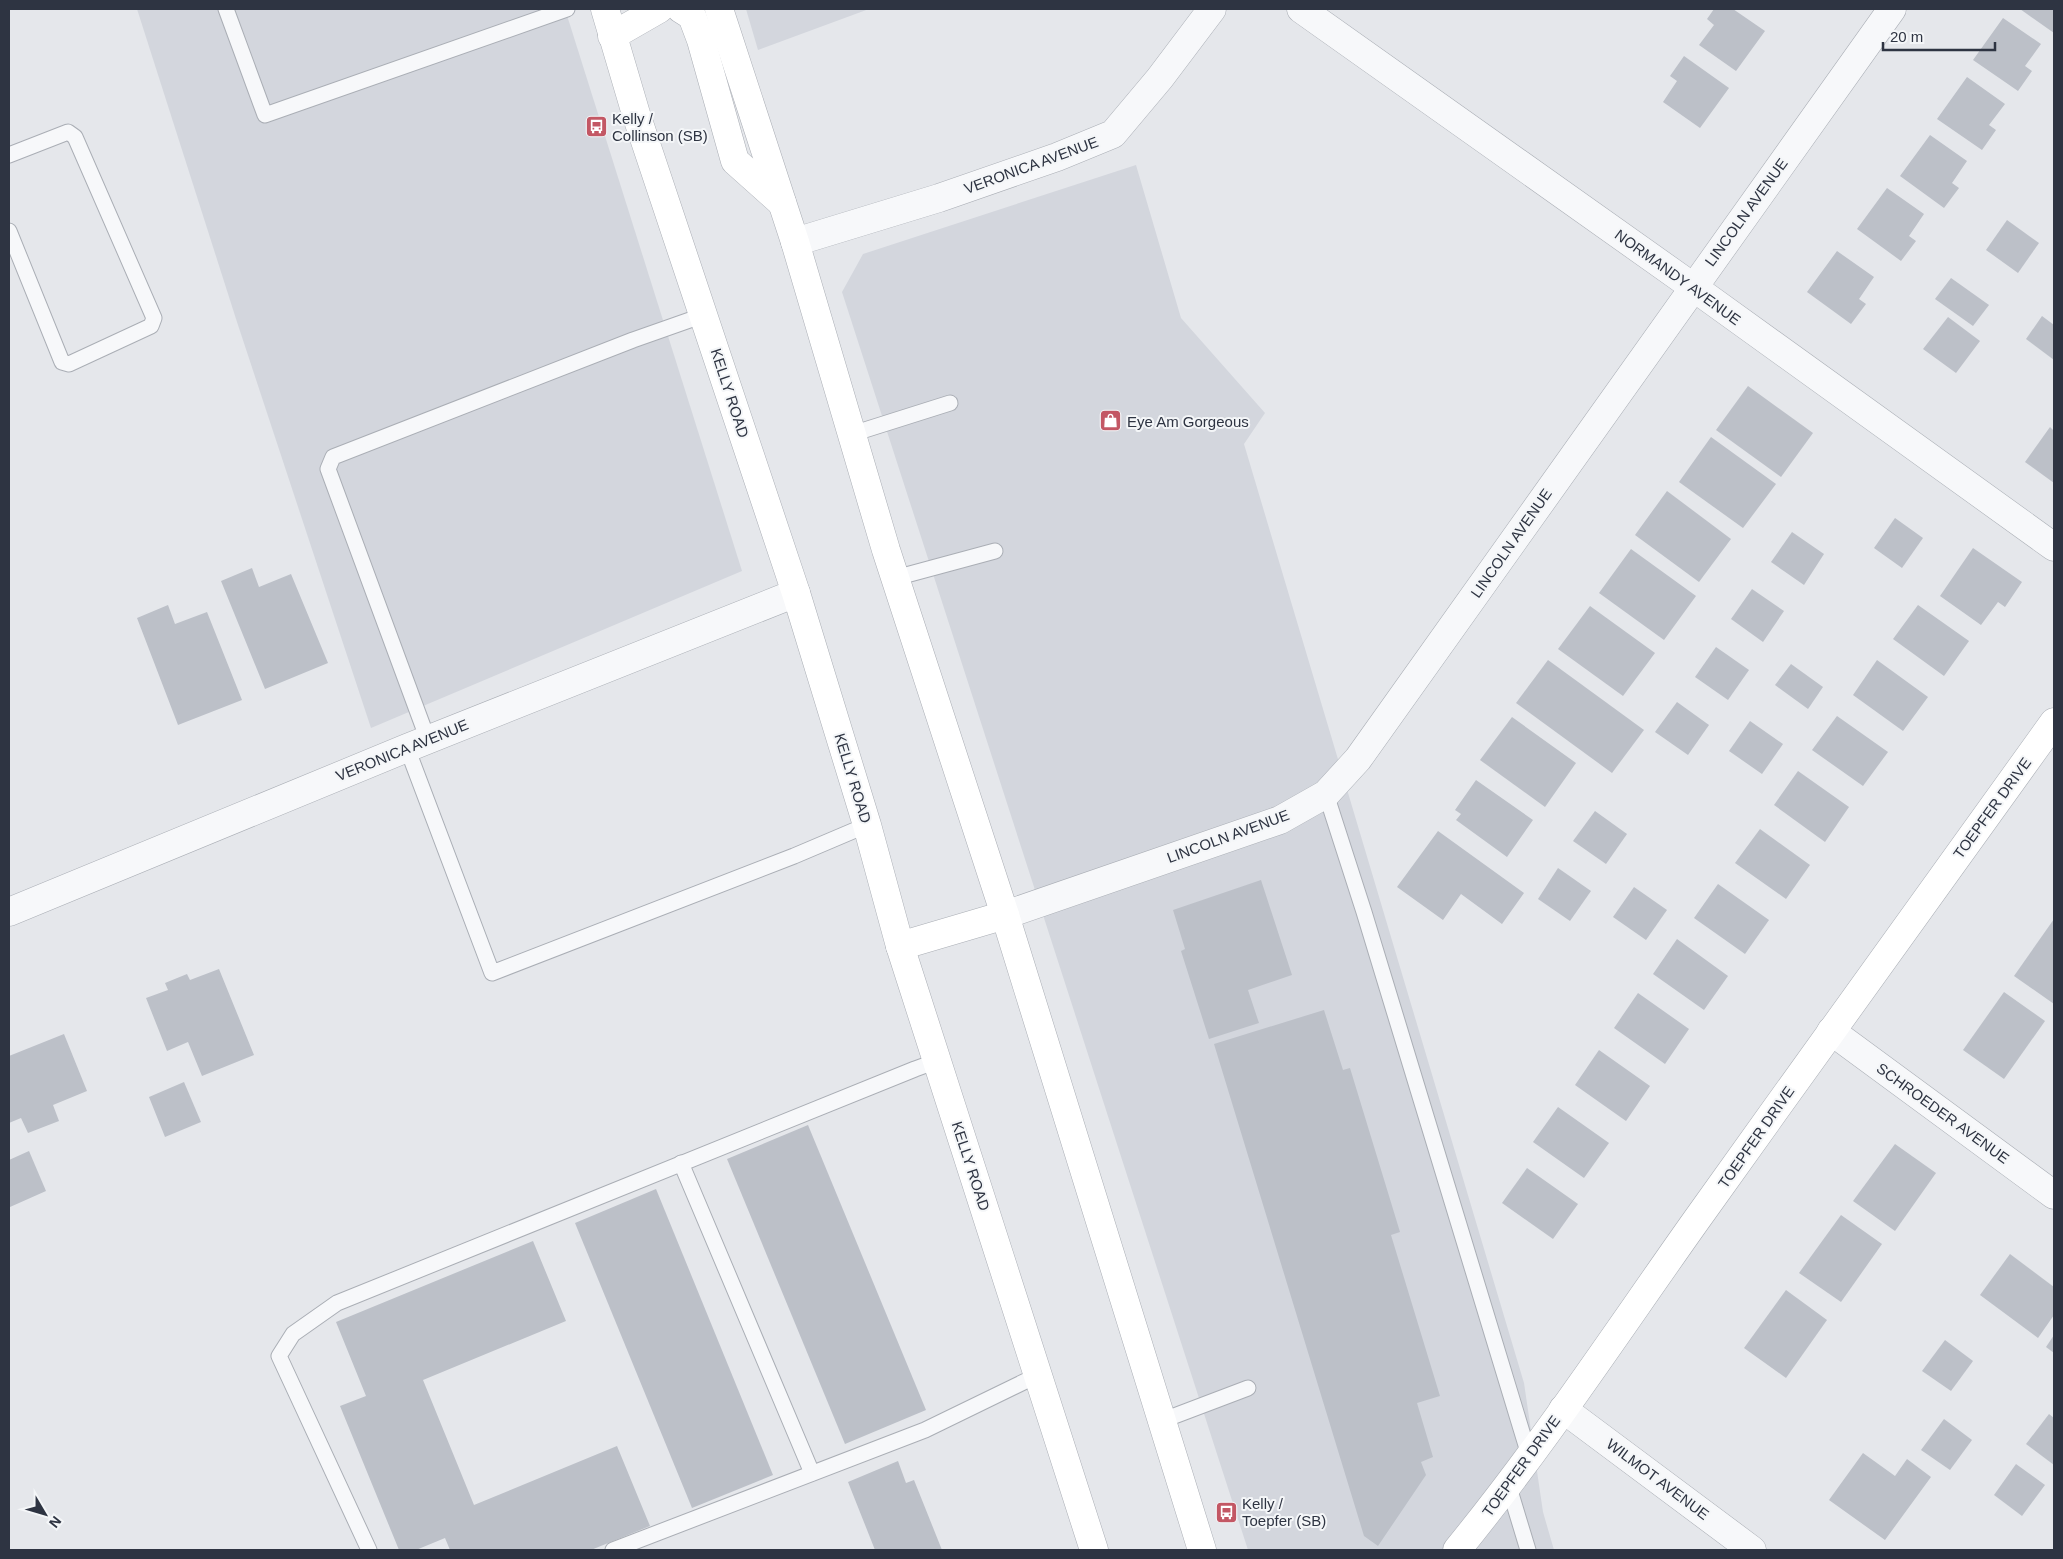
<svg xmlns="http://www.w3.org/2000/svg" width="2063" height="1559" font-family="Helvetica,sans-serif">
<rect width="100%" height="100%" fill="#e5e7eb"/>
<!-- built -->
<g fill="#d3d6dd">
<path d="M137 9H565L742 571 371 728 237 322Z"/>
<path d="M746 9H869L758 50Z"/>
<path d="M1136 165 1181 318 1265 413 1244 444 1524 1383 1543 1512 1554 1550H1248L842 292 863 254Z"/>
</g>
<!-- building -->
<g fill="#bcc0c8">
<path d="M1714 9H1733L1765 31 1736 71 1699 45 1714 25 1707 19Z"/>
<path d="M2020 9H2054V33Z"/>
<path d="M2003 18 2041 44 2025 66 2032 71 2018 91 1973 60Z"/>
<path d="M1684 56 1729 88 1700 128 1663 102 1677 81 1670 76Z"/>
<path d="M1967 77 2005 104 1989 125 1996 130 1982 150 1937 119Z"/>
<path d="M1930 135 1967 161 1952 183 1959 188 1944 208 1900 176Z"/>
<path d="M1887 188 1924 214 1909 236 1916 241 1901 261 1857 229Z"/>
<path d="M2007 220 2039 243 2018 273 1986 250Z"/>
<path d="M1837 251 1874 277 1859 299 1866 304 1851 324 1807 292Z"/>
<path d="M1951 278 1989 305 1973 326 1935 299Z"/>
<path d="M2042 316 2054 325V360L2026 339Z"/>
<path d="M1948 317 1980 341 1956 373 1923 349Z"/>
<path d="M1748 386 1813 433 1781 477 1716 430Z"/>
<path d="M2050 427 2054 431V483L2025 462Z"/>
<path d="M1711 437 1776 484 1743 528 1679 482Z"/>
<path d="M1667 491 1731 539 1699 582 1635 535Z"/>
<path d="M1895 518 1923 538 1902 568 1874 548Z"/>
<path d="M1792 532 1824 554 1804 585 1771 562Z"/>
<path d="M1973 548 2022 582 2005 607 1998 602 1981 625 1940 596Z"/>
<path d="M1631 549 1696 596 1664 640 1599 593Z"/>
<path d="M252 568 259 587 291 574 328 663 265 689 221 581Z"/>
<path d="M1752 589 1784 611 1763 642 1731 619Z"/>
<path d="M168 605 175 624 207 612 242 700 178 725 137 618Z"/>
<path d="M1918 605 1969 641 1944 676 1893 639Z"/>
<path d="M1590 606 1655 653 1623 696 1558 649Z"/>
<path d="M1716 647 1749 670 1728 700 1695 677Z"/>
<path d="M1548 660 1644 730 1612 773 1516 703Z"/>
<path d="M1877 660 1928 697 1903 731 1853 695Z"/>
<path d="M1791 664 1823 687 1808 709 1775 685Z"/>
<path d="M1677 702 1709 725 1688 755 1655 732Z"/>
<path d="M1837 716 1888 752 1863 786 1812 750Z"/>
<path d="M1512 717 1576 763 1545 807 1480 760Z"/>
<path d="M1750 721 1783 744 1762 774 1729 751Z"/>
<path d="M1798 771 1849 807 1825 842 1774 805Z"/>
<path d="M1476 780 1533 820 1507 857 1456 820 1461 814 1455 810Z"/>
<path d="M1595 811 1627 834 1606 864 1573 841Z"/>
<path d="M1760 829 1810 865 1786 899 1735 863Z"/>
<path d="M1438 831 1524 893 1502 924 1461 894 1443 920 1397 887Z"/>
<path d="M1558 868 1591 891 1570 921 1538 899Z"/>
<path d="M1261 880 1292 975 1248 990 1259 1023 1209 1039 1181 951 1185 949 1173 910Z"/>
<path d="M1718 884 1769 920 1745 954 1694 918Z"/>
<path d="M1634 887 1667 910 1646 940 1613 917Z"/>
<path d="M2054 919V1004L2014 976Z"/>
<path d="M1677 939 1728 976 1704 1010 1653 974Z"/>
<path d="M219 969 254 1055 202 1076 188 1042 167 1051 146 998 168 990 165 983 187 974 190 980Z"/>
<path d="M2004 992 2045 1021 2004 1079 1963 1050Z"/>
<path d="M1638 993 1689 1029 1665 1064 1614 1028Z"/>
<path d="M1324 1010 1343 1070 1350 1068 1400 1232 1391 1235 1440 1396 1417 1403 1433 1457 1421 1462 1426 1475 1378 1546 1364 1536 1214 1044Z"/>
<path d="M64 1034 87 1091 53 1105 59 1121 28 1133 21 1118 9 1123V1056Z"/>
<path d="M1599 1050 1650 1086 1626 1121 1575 1085Z"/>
<path d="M184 1082 201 1122 165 1137 149 1097Z"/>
<path d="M1558 1107 1609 1143 1584 1178 1533 1142Z"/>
<path d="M808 1125 926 1410 845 1444 727 1159Z"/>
<path d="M1895 1144 1936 1173 1895 1231 1853 1201Z"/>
<path d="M29 1151 46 1191 10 1207 9 1160Z"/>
<path d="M1527 1168 1578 1204 1553 1239 1502 1203Z"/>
<path d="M656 1189 773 1475 692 1508 575 1223Z"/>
<path d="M1841 1215 1882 1244 1841 1302 1799 1273Z"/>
<path d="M533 1241 566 1321 423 1380 474 1505 617 1446 650 1526 591 1550H450L445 1538 416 1550H399L340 1406 366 1396 336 1322Z"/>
<path d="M2010 1254 2054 1287V1315L2038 1338 1980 1295Z"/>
<path d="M1786 1290 1827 1320 1786 1378 1744 1348Z"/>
<path d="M2054 1335V1353L2046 1347Z"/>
<path d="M1945 1340 1973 1361 1951 1391 1922 1371Z"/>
<path d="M2049 1414 2054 1418V1465L2026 1444Z"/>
<path d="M1944 1419 1972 1440 1950 1470 1921 1450Z"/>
<path d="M1863 1453 1895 1476 1907 1459 1931 1477 1885 1540 1829 1500Z"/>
<path d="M898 1461 906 1483 914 1480 942 1550H875L848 1482Z"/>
<path d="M2016 1464 2045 1485 2022 1516 1994 1495Z"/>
</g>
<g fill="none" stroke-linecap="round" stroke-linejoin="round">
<defs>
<g id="lane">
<path d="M226 9 265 115 567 9"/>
<path d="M9 155 68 132 75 137 154 318 151 326 69 364 62 362 9 231"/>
<path d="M852 434 950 403"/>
<path d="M895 578 995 551"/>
<path d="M428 740 328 469 333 457 633 340 704 315"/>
<path d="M407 748 492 973 794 856 867 825"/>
<path d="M1326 794 1364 912 1529 1455"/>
<path d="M681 1163 812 1473"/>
<path d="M1161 1421 1248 1388"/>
<path d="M1508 1484 1528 1550"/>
<path d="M369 1550 279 1356 293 1334 337 1303 915 1069 937 1061"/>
<path d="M613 1550 925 1430 1038 1375"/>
</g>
<g id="street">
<path d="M1301 9 1693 287 2054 547"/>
<path d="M795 242 939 198 1057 157 1113 134 1160 78 1212 9"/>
<path d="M9 912 407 748 796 593"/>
<path d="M1005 915 1280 820 1326 794 1358 759 1892 9"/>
<path d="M1831 1031 2054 1195"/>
<path d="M1563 1409 1752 1550"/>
</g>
<g id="secondary">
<path d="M605 9 636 114 796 593 867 825 900 946 1094 1550"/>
<path d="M681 9 692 16 701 40 735 161 782 203"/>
<path d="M719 9 795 242 886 550 1005 915 1202 1550"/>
<path d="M612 36 659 9"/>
<path d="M900 946 1005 915"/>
<path d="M1457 1550C1542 1446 1617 1332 1695 1222 1814 1055 1934 889 2054 722"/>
</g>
</defs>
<!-- lane casing -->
<use href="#lane" stroke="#aaaeb5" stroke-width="17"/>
<!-- street casing -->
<use href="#street" stroke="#aaaeb5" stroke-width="29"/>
<!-- secondary casing -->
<use href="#secondary" stroke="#aaaeb5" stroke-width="29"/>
<!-- lane -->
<use href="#lane" stroke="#f7f8fa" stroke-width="15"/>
<!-- street -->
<use href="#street" stroke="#f7f8fa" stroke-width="28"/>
<!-- secondary -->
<use href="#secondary" stroke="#fff" stroke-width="28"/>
</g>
<!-- icons -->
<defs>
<symbol id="bus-square" viewBox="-11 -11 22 22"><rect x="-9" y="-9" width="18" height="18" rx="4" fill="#c35764" stroke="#f4f6f8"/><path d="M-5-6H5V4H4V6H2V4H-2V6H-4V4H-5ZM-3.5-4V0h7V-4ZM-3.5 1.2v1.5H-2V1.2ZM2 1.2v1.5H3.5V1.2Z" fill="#fff"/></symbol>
<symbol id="shop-square" viewBox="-11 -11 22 22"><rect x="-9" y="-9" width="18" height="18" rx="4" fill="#c35764" stroke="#f4f6f8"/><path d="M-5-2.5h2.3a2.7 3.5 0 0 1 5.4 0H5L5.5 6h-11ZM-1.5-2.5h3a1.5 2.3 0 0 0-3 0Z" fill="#fff"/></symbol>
</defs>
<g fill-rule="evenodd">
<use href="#bus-square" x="584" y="114" width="25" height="25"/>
<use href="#shop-square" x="1098" y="408" width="25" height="25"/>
<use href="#bus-square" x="1214" y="1500" width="25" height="25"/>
</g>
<g text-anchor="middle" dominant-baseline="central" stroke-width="4" stroke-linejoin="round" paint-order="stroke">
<!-- poi labels -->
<g font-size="15" fill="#2e3442" stroke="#f4f6f8" text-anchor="start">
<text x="612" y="118">Kelly /<tspan x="612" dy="17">Collinson (SB)</tspan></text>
<text x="1127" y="421">Eye Am Gorgeous</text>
<text x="1242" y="1503">Kelly /<tspan x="1242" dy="17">Toepfer (SB)</tspan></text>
</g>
<!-- street labels -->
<g font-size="15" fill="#2e3442" stroke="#f4f6f8">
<text transform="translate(1031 165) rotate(-20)">VERONICA AVENUE</text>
<text transform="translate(1746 212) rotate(-54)">LINCOLN AVENUE</text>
<text transform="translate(1678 277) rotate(36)">NORMANDY AVENUE</text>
<text transform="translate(730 393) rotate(72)">KELLY ROAD</text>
<text transform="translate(1511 543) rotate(-55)">LINCOLN AVENUE</text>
<text transform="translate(402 750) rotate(-22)">VERONICA AVENUE</text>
<text transform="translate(853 778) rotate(73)">KELLY ROAD</text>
<text transform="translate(1992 808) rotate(-54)">TOEPFER DRIVE</text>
<text transform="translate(1228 836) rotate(-20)">LINCOLN AVENUE</text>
<text transform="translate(1943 1113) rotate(36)">SCHROEDER AVENUE</text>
<text transform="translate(1756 1137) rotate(-55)">TOEPFER DRIVE</text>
<text transform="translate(971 1166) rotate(72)">KELLY ROAD</text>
<text transform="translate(1521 1466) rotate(-54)">TOEPFER DRIVE</text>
<text transform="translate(1658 1479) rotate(37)">WILMOT AVENUE</text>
</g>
</g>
<!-- border -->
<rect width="2063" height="1559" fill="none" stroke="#2e3442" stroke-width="20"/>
<!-- north arrow -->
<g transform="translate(45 1514) rotate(128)" stroke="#f4f6f8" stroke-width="4" paint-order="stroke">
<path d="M0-4L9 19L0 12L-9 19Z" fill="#2e3442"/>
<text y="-8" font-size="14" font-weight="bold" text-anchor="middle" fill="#2e3442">N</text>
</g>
<!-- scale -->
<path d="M1883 42v8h112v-8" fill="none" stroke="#2e3442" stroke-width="2.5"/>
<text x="1890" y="42" font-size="15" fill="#2e3442" stroke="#f4f6f8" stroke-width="4" paint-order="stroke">20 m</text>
</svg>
